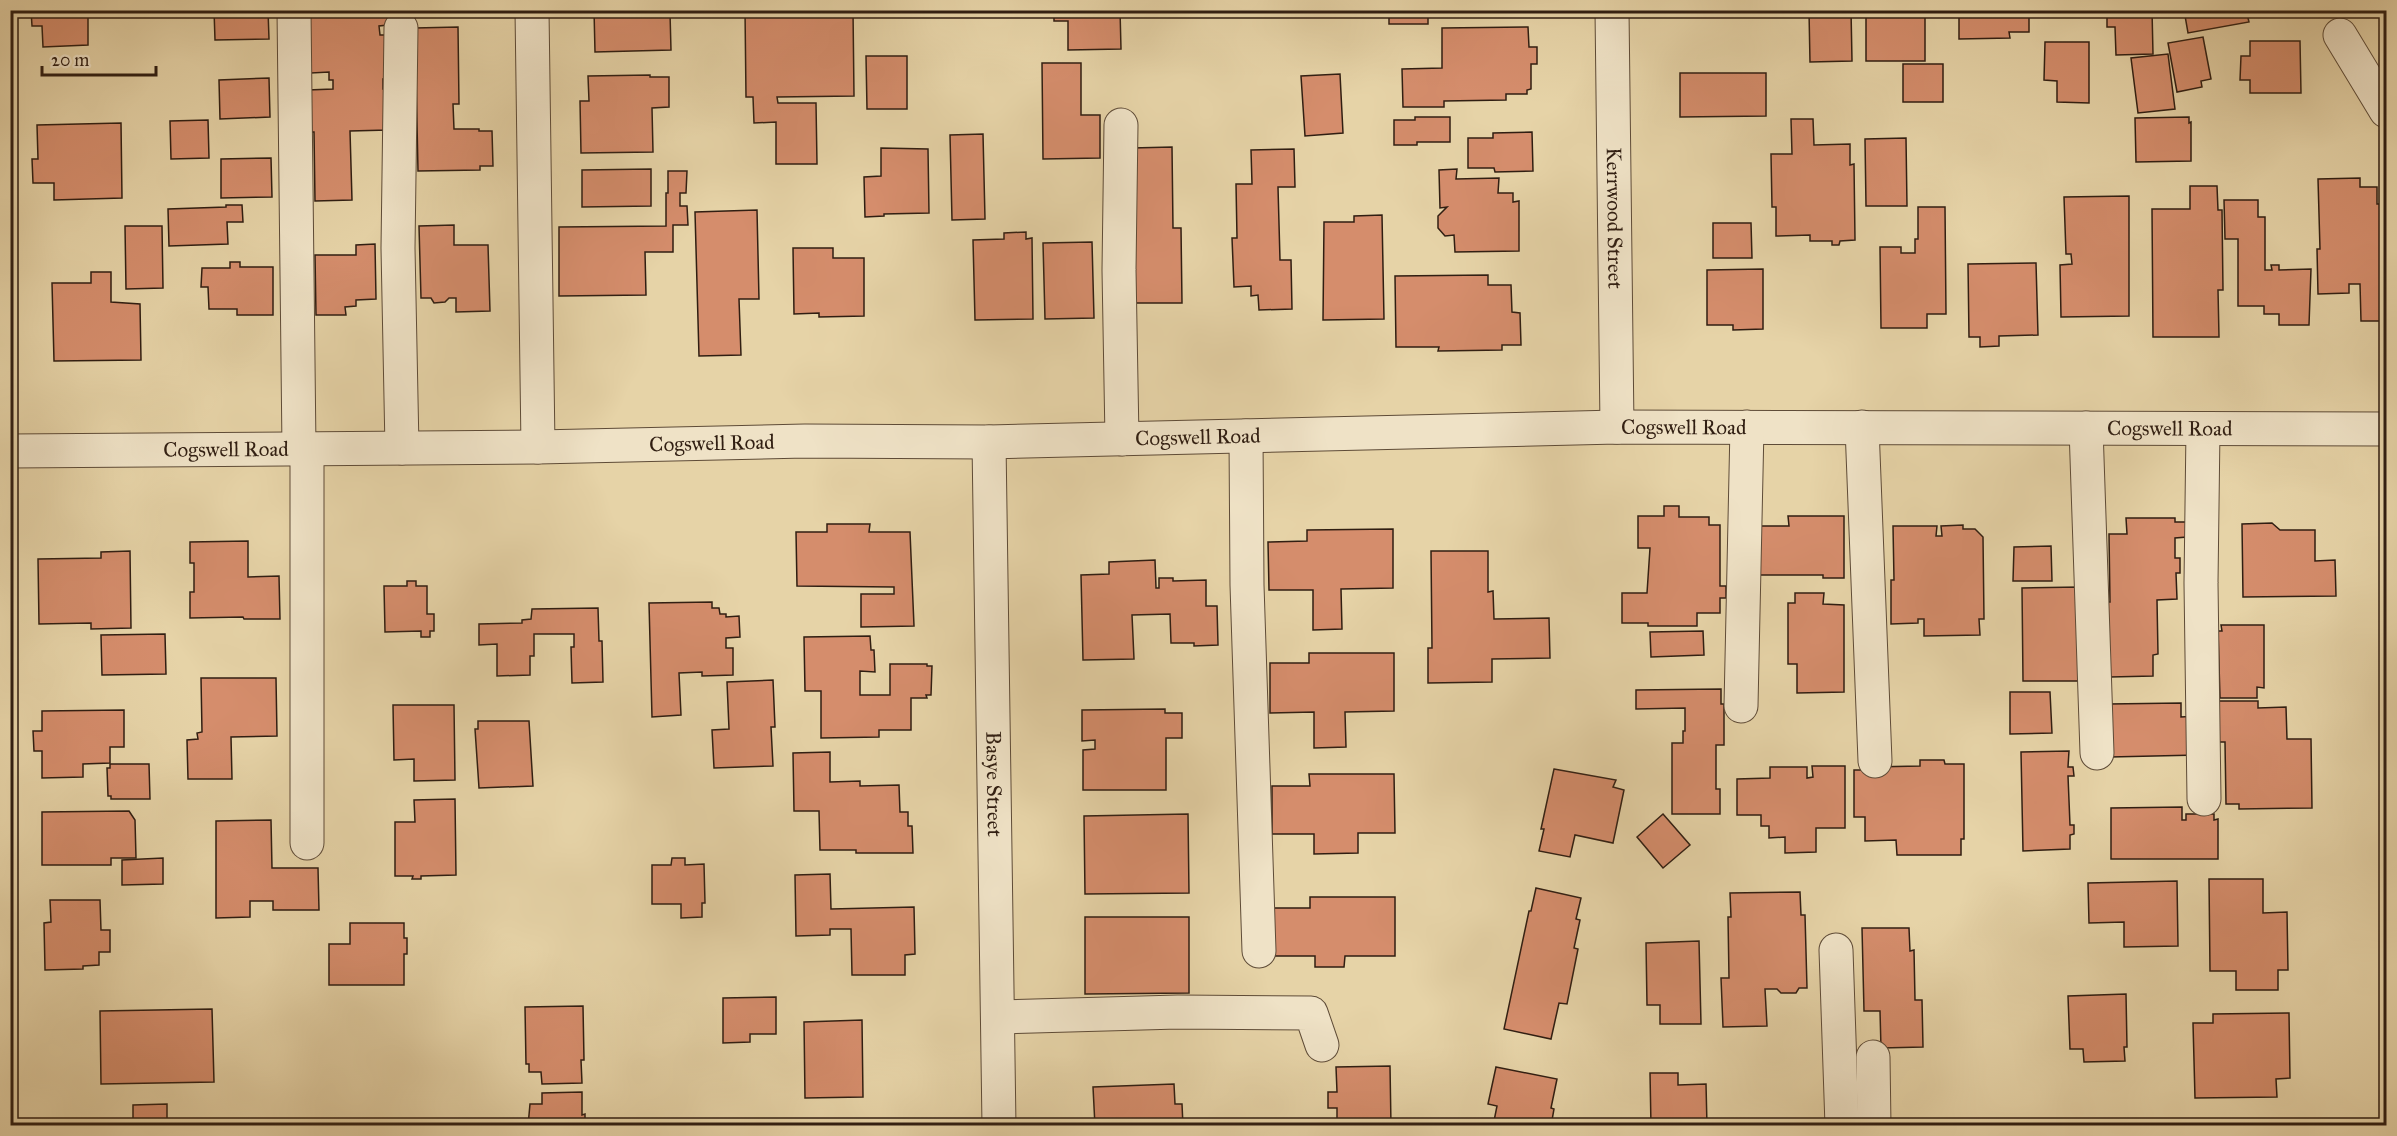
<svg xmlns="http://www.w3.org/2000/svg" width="2397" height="1136" font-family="'IM FELL Great Primer',serif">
<rect width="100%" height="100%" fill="#e6d3a7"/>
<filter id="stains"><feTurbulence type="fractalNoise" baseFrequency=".00333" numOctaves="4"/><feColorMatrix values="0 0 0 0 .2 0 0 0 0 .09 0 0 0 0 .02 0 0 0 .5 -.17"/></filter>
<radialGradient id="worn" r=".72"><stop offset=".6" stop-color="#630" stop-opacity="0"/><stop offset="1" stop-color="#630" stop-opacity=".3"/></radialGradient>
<!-- building -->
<g fill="#d58d6c" stroke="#301e12" stroke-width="1.5">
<path d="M31 10H88V45L43 47 42 26H32Z"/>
<path d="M214 10H268L269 39 215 40Z"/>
<path d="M306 10H388V25L379 26 380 35H388L389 78 383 79V89H387L388 130 350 131 352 200 315 201 314 132H309L308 90 333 89V80H329V72L311 73Z"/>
<path d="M594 10H656V13H670L671 50 595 52Z"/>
<path d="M745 10H853L854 96 777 97 778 103H816L817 164H776V122L754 123 753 97H746Z"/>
<path d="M1054 10H1120L1121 49 1068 50V21H1054Z"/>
<rect x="1389" y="10" width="39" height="14"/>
<path d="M1851 10 1852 61 1810 62 1809 11 1782 10Z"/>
<rect x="1866" y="10" width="59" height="51"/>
<path d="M1959 10H2029V32H2009L2010 38 1959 39Z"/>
<path d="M2072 10H2152L2153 54 2116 55 2115 27H2107V11Z"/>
<path d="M2184 10H2246L2249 22 2188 33Z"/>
<path d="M458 27 459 104H453L454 129H479V131H492L493 166H480V170L418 171 415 28Z"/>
<path d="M1528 27 1529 47H1537V64H1531V89L1527 90V94H1506V100L1444 101V107H1403L1402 69 1442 68V28Z"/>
<path d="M2203 37 2211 79 2201 81 2202 87 2177 92 2168 43Z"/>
<path d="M2250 41H2300L2301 93H2250V80H2240L2241 56H2250Z"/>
<path d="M2045 42H2089V103L2057 102V81L2044 80Z"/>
<path d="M2168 54 2175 109 2138 113 2131 58Z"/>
<path d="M866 56H907V109H867Z"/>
<path d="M1042 63H1081V115H1100V158L1043 159Z"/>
<rect x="1903" y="64" width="40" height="38"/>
<path d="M1680 73H1766V116L1680 117Z"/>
<path d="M1340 74 1343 133 1305 136 1301 76Z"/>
<path d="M650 75V77H669V107L652 108 653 152 581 153 580 101H589L588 76Z"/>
<path d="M269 78 270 117 220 119 219 80Z"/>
<path d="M1415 117H1450V142H1417V145H1394V120H1415Z"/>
<path d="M2189 117V123L2191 122V161L2136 162 2135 118Z"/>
<path d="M1791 119H1813L1814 145 1850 144V165L1854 164 1855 240 1840 241 1839 245H1832V241H1810V235L1776 236V207H1772L1771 154H1792Z"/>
<path d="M208 120 209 158 171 159 170 121Z"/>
<path d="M121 123 122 198 54 200V183H33L32 159H38L37 125Z"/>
<path d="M1532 132 1533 171 1495 172 1494 168H1468V138H1493V133Z"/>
<path d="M983 134 985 219 952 220 950 135Z"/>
<path d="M1906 138 1907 206H1866L1865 139Z"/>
<path d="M1172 147 1173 228H1181L1182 303H1134L1132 148Z"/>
<path d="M881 148 928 149 929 213 884 214V216L865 217 864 177 881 176Z"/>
<path d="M1294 149 1295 187H1278L1280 260H1291L1292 309 1259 310 1258 295 1251 296V286L1234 287 1232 238H1237L1236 184H1252L1251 150Z"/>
<path d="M271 158 272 197 221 198V159Z"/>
<path d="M651 169V206L582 207V170Z"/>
<path d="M1457 169 1456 179 1499 178 1498 193H1513V202L1519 201V251L1455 252 1454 235 1445 236 1438 228V216L1447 207 1440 208 1439 170Z"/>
<path d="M668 171H687L686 193H680V206H687L688 225H673V252H645L646 295 559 296V227L666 226V193H668Z"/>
<path d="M2360 178V187H2377V204H2386V321H2361L2360 284H2349V293L2318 294 2317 249H2320L2318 179Z"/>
<path d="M2190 186H2217L2218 210H2222L2223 290H2218L2219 337H2153L2152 209H2190Z"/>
<path d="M2129 196V316L2061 317 2060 265 2072 264 2071 254H2066L2064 197Z"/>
<path d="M2224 200H2258V217H2265V270H2272L2271 265H2279V270L2311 269 2309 325H2279V314H2264V306H2238V239H2225Z"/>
<path d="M226 205H242L243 222H227L228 244 169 246 168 209 226 207Z"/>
<path d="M1918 207H1945L1946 314H1927V328H1881L1880 247H1901V253H1915V239H1918Z"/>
<path d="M757 210 759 299H739L741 355 699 356 695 212Z"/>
<path d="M1382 215 1384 319 1323 320 1324 222H1354V216Z"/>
<path d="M1713 223H1751L1752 258H1713Z"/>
<path d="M454 225V245H488L490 311 456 312V298H449L445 302 434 303 431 298H421L419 226Z"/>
<path d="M125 226H162L163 288 126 289Z"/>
<path d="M1026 232V239L1032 238 1033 319 975 320 973 240 1004 239V233Z"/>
<path d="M1092 242 1094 318 1045 319 1043 243Z"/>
<path d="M375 244 376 299 356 300V306L345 307 346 315H316L315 255H356V245Z"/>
<path d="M793 248H833V258H864V316L819 317V313L794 314Z"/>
<path d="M230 262H240V267H273V315H237V309H209L208 287H201L202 268H230Z"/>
<path d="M2036 263 2038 335 1999 336V346L1980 347V337H1969L1968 264Z"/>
<path d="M1763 269V329L1733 330V325H1707V270Z"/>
<path d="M91 272H111V302L140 304 141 360 54 361 52 283H91Z"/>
<path d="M1488 275V285H1511L1512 312 1520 313 1521 345H1502V350L1438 351 1439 347H1396L1395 276Z"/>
<path d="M1664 506H1679V517H1709V525H1720V586H1726V598H1720V613H1697V626H1648V623H1622V593H1647L1650 548H1638V516H1664Z"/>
<path d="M1788 516H1844V578H1823V575H1759V526H1789Z"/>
<path d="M2126 518H2175V522H2187V537L2175 538V558H2180V573H2176L2177 599 2157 600 2158 654 2153 655V676L2110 677 2106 602H2110L2109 534H2127Z"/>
<path d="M2272 523 2280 530H2315V561L2335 560 2336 596 2243 597 2242 524Z"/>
<path d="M827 524H870L869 532H910L914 626 861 627V594H894V587L797 586 796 532H827Z"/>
<path d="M1963 525V529H1975L1983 537 1984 619H1979L1980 635 1924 636V619H1918V623L1891 624V580H1894L1893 526H1937L1936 536H1942L1941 526Z"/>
<path d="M1393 529V588L1341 589 1342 629 1313 630V590H1269L1268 542 1307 541V530Z"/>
<path d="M248 541V577L279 576 280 619H244L243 617 190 618V592H194V563H190V542Z"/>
<path d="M2051 546 2052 581H2013L2014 547Z"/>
<path d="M130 551 131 628 91 629V623L39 624 38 559 101 558V552Z"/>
<path d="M1431 551H1488V592L1493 591 1494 619 1549 618 1550 658 1492 659V682L1428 683V648H1432Z"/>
<path d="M1155 560 1156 588H1159V578H1173V581L1206 580V606H1217L1218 645 1194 646V643H1171L1170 614 1132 615 1134 659 1083 660 1081 575 1109 574V562Z"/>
<path d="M407 581H416V586H427V614H434V631H430V637H421V631L385 632 384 586H407Z"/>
<path d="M2080 587V681H2023L2022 588Z"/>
<path d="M1795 593H1824L1823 604 1844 605V692L1797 693V664H1788V603H1795Z"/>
<path d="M712 602V608H719L720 614H726V617L739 616 740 637 726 638V648H733V675L702 676V672L679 673 681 715 652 717 649 603Z"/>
<path d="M598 608 599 641H602L603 682 572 683 571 647H574V634H534V656H530V675L497 676V644L479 645V624L522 623V620L531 619 532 609Z"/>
<path d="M2221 625H2264V688L2257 687V698H2220L2218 631H2222Z"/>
<path d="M1703 631 1704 655 1651 657 1650 632Z"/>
<path d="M165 634 166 674 102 675 101 635Z"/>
<path d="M870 636 871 650H874L875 672 860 671V695H890V664H927V666H932L931 695H926L927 698H911V730H879V737L821 738V691H805L804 637Z"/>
<path d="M1309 653H1394V711L1345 712 1346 747 1314 748V712L1270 713V663H1309Z"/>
<path d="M201 678H276L277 736 231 737 232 779H188L187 740 198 739 197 733 202 732Z"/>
<path d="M773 680 775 727H771L773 766 714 768 712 730 729 729 727 682Z"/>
<path d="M1721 689V704H1724V745H1716V789H1720V814H1672V743H1683V731H1685V708L1636 709V690Z"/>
<path d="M2010 692H2050L2052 733 2010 734Z"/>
<path d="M2218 701H2258V708L2286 707 2287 739H2311L2312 808 2239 809V804H2226L2225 742H2218Z"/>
<path d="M2181 703V717L2198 716V755L2110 757 2109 704Z"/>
<path d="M393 705H454L455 780 414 781V759L394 760Z"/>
<path d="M1165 709V713H1182V738H1166V790H1083V750L1095 749V740L1082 741V710Z"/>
<path d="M124 710V747H110V763L83 764V777L42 778V751H34L33 731H42V711Z"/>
<path d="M478 721H529L533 786 479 788 475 729H478Z"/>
<path d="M2069 751 2068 767H2073L2074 776H2068L2070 825H2074V834L2070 835V849L2023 851 2021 752Z"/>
<path d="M830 752V782L860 781V786L899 785 900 812H908V826H912L913 853H856V850H820L819 811H794L793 753Z"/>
<path d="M1920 760H1944L1945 764H1964V839H1961V855H1897L1896 840 1865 841V817H1854V770H1871V767L1920 766Z"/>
<path d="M110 764H149L150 799H111V796H108L107 768H110Z"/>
<path d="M1812 766H1845V828H1816V852L1785 853V837L1769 838V826H1761V815H1737V779L1770 778V767H1807V778L1813 777Z"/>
<path d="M1554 769 1616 780 1613 787 1624 790 1613 843 1575 835 1570 857 1539 851 1544 829H1541Z"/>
<path d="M1309 774H1394L1395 833H1358V853L1314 854V834H1272V786H1310Z"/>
<path d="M455 799 456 875 421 876V879H412L413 876H395V822H415L414 800Z"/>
<path d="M2182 807V820H2186V814H2214V820L2218 819V859H2111V808Z"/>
<path d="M129 811 135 820 136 858H111V865H42V812Z"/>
<path d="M1188 814 1189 893 1085 894 1084 816Z"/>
<path d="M1663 814 1690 845 1663 868 1637 837Z"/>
<path d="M271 820 272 868H318L319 910H273V901H250V917L216 918V821Z"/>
<path d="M163 858V884L122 885V860Z"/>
<path d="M672 858H685V865L704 864 705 903H702V917L681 918V904H652V865H671Z"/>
<path d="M830 874 831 909 914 907 915 954 905 955V975H852L851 929H830V935L796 936 795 875Z"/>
<path d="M2209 879H2263V913L2287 912 2288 970H2278V990H2236V971H2210Z"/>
<path d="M2177 881 2178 946 2124 947V922L2089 923 2088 883Z"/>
<path d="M1536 888 1581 898 1576 919 1580 920 1574 948 1578 949 1567 1004 1559 1003 1551 1039 1504 1029 1529 911H1531Z"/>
<path d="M1800 892 1801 915H1805L1807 988H1799L1796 993H1781L1777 989H1765L1767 1026 1723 1027 1721 978H1729L1728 917H1731L1730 893Z"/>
<path d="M1310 897H1395V956H1345L1344 967H1315V956H1272V908H1310Z"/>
<path d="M50 900H100L101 930H110V952H99V965L83 966V969L45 970 44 923 51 922Z"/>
<path d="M1085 917H1189V993L1085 994Z"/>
<path d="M350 923H404V938H407V954H404V985H329V944H350Z"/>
<path d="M1862 928H1909L1910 951 1914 950 1915 1000H1922L1923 1047 1881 1048 1880 1011H1864Z"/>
<path d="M1699 941 1701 1024H1660V1005H1647L1646 943Z"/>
<path d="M2126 994 2127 1047H2124L2125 1061 2084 1062 2083 1049H2070L2068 996Z"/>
<path d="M776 997V1034H750V1042L723 1043V998Z"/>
<path d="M583 1006 584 1060H581L582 1083 542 1084 541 1072H529V1064H526L525 1007Z"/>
<path d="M212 1009 214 1082 101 1084 100 1011Z"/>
<path d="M2289 1013 2290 1078 2276 1079 2277 1097 2195 1098 2193 1023H2213V1014Z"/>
<path d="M862 1020 863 1097 805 1098 804 1022Z"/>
<path d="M1390 1066 1391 1126H1293V1123H1337V1108H1328V1092H1337L1336 1067Z"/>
<path d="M1496 1067 1557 1079 1551 1108 1554 1109 1551 1126H1493L1497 1106 1488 1104Z"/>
<path d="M1650 1073H1678V1085L1706 1084 1707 1126H1651Z"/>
<path d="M1174 1084 1175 1104H1182L1183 1126H1095L1093 1087Z"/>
<path d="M582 1092V1115L585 1114V1126H528L530 1104H542V1093Z"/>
<path d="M167 1104V1126H133V1105Z"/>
<path d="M2320 1122V1126H2236L2240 1124Z"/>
</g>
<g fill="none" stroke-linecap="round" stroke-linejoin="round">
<defs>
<g id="minor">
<path d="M294 10 299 449"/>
<path d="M532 10 538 447"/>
<path id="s1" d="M1612 10 1617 427"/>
<path d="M401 28 398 248 402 448"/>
<path d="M2340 35 2386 111"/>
<path d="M1121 125 1119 270 1122 439"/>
<path d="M1862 427 1875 761"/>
<path d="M2086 428 2097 753"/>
<path d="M2203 429 2201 583 2204 799"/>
<path d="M1246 436 1247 585 1259 951"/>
<path id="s2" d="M989 442 999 1126"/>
<path d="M307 449V843"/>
<path id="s3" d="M10 451 538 447 805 441 989 442 1617 427 2386 429"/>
<path d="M1741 706 1747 427"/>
<path d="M1836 950 1842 1126"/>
<path d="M998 1017 1178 1012 1311 1013 1322 1045"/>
<path d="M1873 1057 1874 1126"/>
</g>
</defs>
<!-- minor casing -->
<use href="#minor" stroke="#5e4b37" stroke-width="35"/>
<!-- minor -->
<use href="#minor" stroke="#efe2c6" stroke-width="33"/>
</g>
<g text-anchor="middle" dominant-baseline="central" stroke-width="5" stroke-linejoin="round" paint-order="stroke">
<!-- street labels -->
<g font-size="21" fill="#301e12" stroke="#efe2c6">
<text stroke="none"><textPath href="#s1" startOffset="208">Kerrwood Street</textPath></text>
<text stroke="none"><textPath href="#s3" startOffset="1674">Cogswell Road</textPath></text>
<text stroke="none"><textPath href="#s3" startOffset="2160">Cogswell Road</textPath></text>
<text stroke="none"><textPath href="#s3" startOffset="1188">Cogswell Road</textPath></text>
<text stroke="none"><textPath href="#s3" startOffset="702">Cogswell Road</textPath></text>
<text stroke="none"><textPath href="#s3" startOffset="216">Cogswell Road</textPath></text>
<text stroke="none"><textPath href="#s2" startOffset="342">Basye Street</textPath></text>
</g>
</g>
<!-- margin -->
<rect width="2397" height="1136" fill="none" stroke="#e6d3a7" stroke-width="36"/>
<rect x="12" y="12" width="2373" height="1112" fill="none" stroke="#301e12" stroke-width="3"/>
<rect x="18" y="18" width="2361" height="1100" fill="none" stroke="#301e12" stroke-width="1.5"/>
<!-- scale -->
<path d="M42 66v9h114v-9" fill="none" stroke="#301e12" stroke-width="3"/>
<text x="51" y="66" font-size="18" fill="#301e12" stroke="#efe2c6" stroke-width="4.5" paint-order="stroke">20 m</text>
<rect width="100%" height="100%" filter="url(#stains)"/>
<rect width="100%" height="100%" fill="url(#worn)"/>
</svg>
